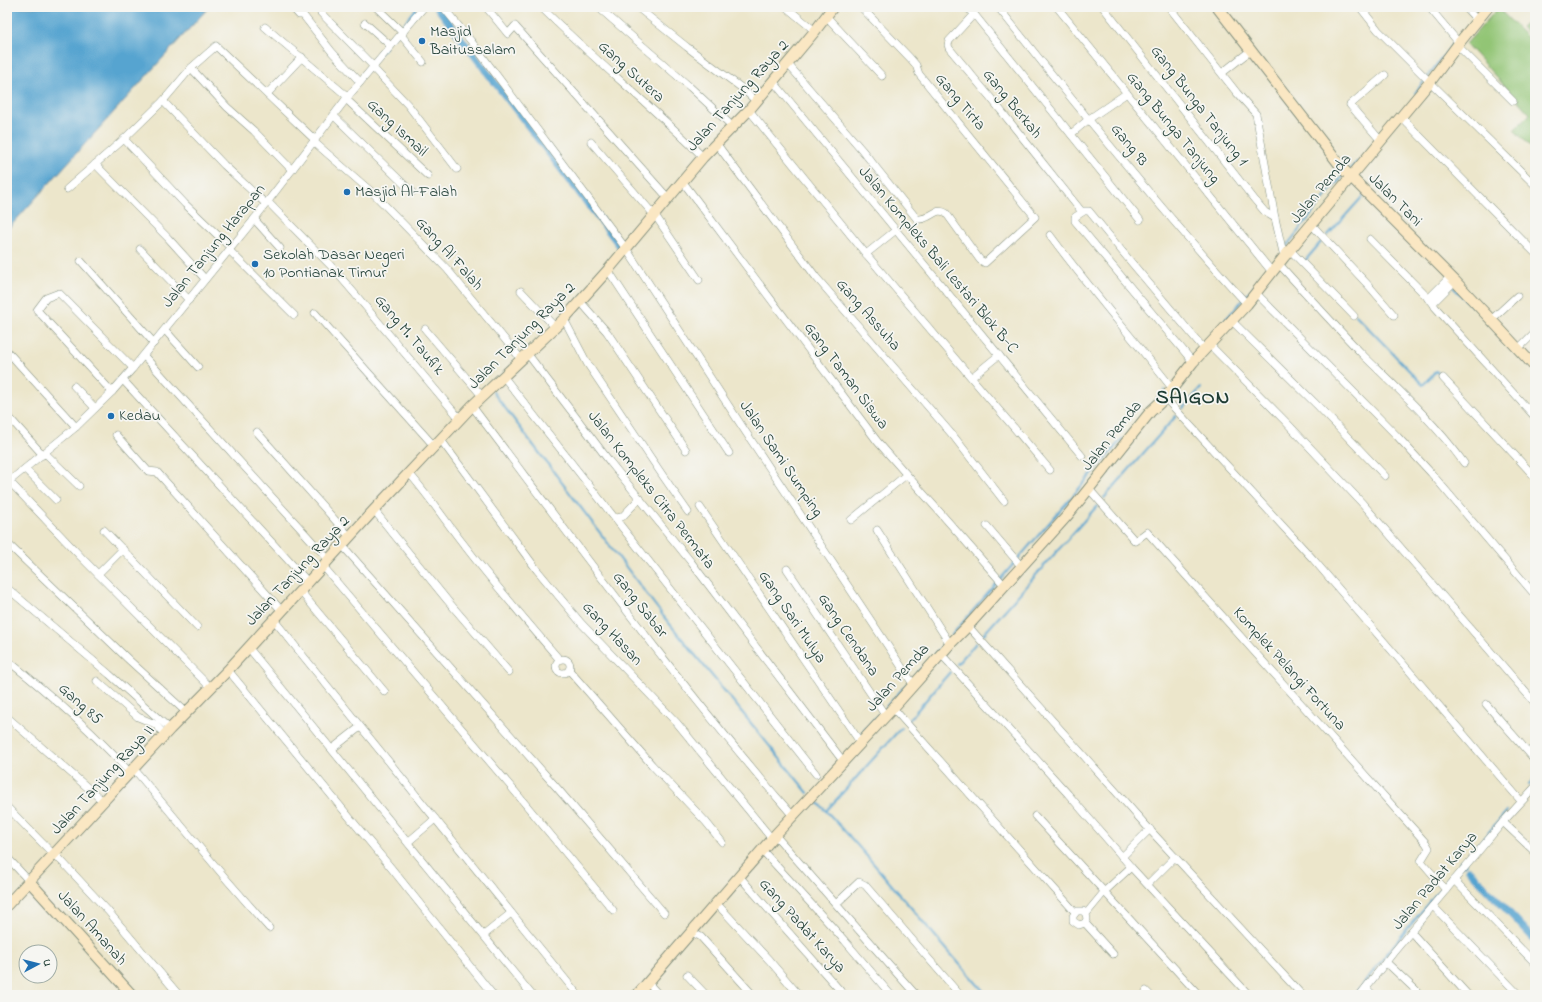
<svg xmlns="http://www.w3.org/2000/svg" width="1542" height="1002" font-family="'Indie Flower',sans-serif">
<rect width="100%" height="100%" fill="#f6f6f2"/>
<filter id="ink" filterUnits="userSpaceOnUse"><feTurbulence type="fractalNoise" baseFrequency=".025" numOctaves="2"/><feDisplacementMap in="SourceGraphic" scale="8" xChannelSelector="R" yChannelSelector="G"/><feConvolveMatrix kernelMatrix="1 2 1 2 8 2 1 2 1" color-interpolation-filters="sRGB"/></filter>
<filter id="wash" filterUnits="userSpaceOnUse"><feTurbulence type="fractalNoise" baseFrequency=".012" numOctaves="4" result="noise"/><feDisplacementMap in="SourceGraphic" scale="16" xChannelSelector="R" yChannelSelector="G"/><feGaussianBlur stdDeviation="0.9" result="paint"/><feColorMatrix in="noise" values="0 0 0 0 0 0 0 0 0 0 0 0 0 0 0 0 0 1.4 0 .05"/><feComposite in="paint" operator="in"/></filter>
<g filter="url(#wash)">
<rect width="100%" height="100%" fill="#ece6cb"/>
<!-- green -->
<g fill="#92c575" stroke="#588154">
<path d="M1498 8 1535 45V151L1514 130 1530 114 1466 44Z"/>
<path d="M1535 15V42L1521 27Z"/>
</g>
<!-- water -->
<path fill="#57a4d0" stroke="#3b7082" d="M7 7H209L7 230Z"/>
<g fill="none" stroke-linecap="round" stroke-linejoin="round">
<!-- stream -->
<g stroke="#57a4d0" stroke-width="2">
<path d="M403 25 416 9"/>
<path d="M391 39 396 33"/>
<path d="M374 60 385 47"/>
<path d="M1415 93 1455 41"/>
<path d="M1349 170 1357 162"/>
<path d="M1328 235 1364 195"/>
<path d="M1284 249 1334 186 1344 175"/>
<path d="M1304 262 1321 242"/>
<path d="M1453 287 1472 306"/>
<path d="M1356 315 1423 385 1436 371 1442 377"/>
<path d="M1220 326 1255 286"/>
<path d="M493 392 664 617 808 793"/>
<path d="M1157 399 1165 390"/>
<path d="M1183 408 1201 388"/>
<path d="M1104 498 1176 416"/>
<path d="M983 635 1097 506"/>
<path d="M951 636 1122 439"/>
<path d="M957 664 976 643"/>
<path d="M914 676 944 644"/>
<path d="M886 707 907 684"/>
<path d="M908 721 950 672"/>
<path d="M861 734 878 715"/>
<path d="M1529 785 1535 778"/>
<path d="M815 800C833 817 849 836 865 854 906 901 945 949 987 995"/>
<path d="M827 810 901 728"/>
<path d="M1445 883 1507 811"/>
<path d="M1355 995 1389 951 1440 889"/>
</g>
<!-- canal -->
<g stroke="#57a4d0" stroke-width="7">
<path d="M437 7 620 246"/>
<path d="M1462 863H1463"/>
<path d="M1469 870 1535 940"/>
</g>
</g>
</g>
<g filter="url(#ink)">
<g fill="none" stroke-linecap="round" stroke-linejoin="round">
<defs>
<g id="street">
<path d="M292 7 299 15H303L332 52 360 82"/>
<path d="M320 7 321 13 374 67"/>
<path d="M376 7 403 33"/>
<path d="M443 7 471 41 627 250 745 431 913 684"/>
<path d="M486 7 508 34 515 26 669 199"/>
<path d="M541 7C593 59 651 105 703 157"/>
<path d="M598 7 690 87 732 126"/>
<path d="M637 7 687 47 743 89 756 101"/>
<path d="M786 7 815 31"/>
<path d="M966 7 974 14 1140 220"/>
<path d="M998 7C1078 108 1160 209 1247 304"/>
<path d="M1057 7 1272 272"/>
<path d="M1103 7 1254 199 1265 212 1275 218"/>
<path d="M1169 7 1237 93 1256 114 1275 218 1284 257"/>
<path d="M1360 7 1378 30 1430 82"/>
<path d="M1429 7 1459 43"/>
<path d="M1465 7 1477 20"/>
<path d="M974 14 949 41 948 45 949 48 990 97 1082 212"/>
<path d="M826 16 882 76"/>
<path d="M365 23 391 46"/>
<path d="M265 27 348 97"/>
<path d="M401 35 423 62"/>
<path d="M1457 45 1513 101"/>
<path d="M787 63 862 150 917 219C930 221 935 206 946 213L980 260 985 263 1035 217 919 74 916 65 910 58 861 7"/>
<path d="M191 68 227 107 254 131 292 170"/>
<path d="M373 68 408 105 457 169"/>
<path d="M1222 73 1250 51"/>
<path d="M773 81 1082 456"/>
<path d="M1430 82 1535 185"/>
<path d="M267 94 302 57"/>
<path d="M346 99 428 176"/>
<path d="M163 101 191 68 216 46 315 140"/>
<path d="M749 110 866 254 1050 470"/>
<path d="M334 116 412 192"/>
<path d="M1401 117 1535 253"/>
<path d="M1071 134 1089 119 1127 93"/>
<path d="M124 139 185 204 230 247"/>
<path d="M1381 141 1350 105 1385 75"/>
<path d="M314 142 374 194 447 269 521 359"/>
<path d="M591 142 655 216"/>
<path d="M716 143 816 277 955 438 1004 501"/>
<path d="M95 164 168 238 205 279"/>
<path d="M683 182 877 441 1004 585"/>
<path d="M67 189 124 139 163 101 224 165 266 204"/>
<path d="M268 202 331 266 355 294 460 419"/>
<path d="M655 215 699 280"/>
<path d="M254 219 280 248"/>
<path d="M1311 224 1369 286 1394 315"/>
<path d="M1050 235C1089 288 1132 337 1172 388"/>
<path d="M1370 239 1433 303"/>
<path d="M140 249 189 300"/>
<path d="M229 250 294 315"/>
<path d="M1290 250 1354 316"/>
<path d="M866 254 896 230"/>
<path d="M81 261 154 343"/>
<path d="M1279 264C1307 295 1335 326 1364 356 1399 390 1435 423 1464 463"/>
<path d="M608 270 729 453"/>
<path d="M1455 281 1433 303 1435 307 1535 417"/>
<path d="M521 291 555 327"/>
<path d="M1256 293 1397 436 1431 473 1535 595"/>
<path d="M1428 299 1450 277"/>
<path d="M579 300 607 332 686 450"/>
<path d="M315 313 435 447"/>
<path d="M564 319 587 363 663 476 688 512"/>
<path d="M1491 320 1517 296"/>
<path d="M1232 321 1319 407 1385 476"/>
<path d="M425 329 482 396"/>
<path d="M165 330 198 367"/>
<path d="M1210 345 1286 422 1363 504 1535 703"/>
<path d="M1518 349 1535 332"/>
<path d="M7 351 76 427"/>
<path d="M527 353 610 462 691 562 843 761"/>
<path d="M144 356 329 560"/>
<path d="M1193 362 1075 221V217L1084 211H1089L1121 250 1205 350"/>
<path d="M503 376 816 774"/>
<path d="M972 377 999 355"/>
<path d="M1443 378 1535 477"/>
<path d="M123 380 309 583"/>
<path d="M74 386 95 408"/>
<path d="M112 392 37 310 46 298 59 293 133 368"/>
<path d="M1165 398 1313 559 1521 801"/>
<path d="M472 406C577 545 679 685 793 816"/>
<path d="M7 415 43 455"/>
<path d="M257 432 350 537"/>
<path d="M116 435 148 471 157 472 282 611"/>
<path d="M441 440 537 570 581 623 677 723 772 839"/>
<path d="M45 453 79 486"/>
<path d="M25 469 56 500"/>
<path d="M409 473C429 496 446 522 465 546 495 585 527 622 559 659"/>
<path d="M9 481 81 557 211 688"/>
<path d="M7 483 76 427 112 392 133 368 252 222 346 99 424 7"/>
<path d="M1089 489 1135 541 1147 532 1426 843 1429 848 1421 861 1446 890"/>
<path d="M700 507 860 742"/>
<path d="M374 510 447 600 509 672"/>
<path d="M616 518 622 517 640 498"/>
<path d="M851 520 906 475"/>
<path d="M987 526 1021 566"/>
<path d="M104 530 197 627"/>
<path d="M877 530 950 644"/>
<path d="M7 543 130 661 186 712"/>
<path d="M342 545 558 789 664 913"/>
<path d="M323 566 512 788 613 910"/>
<path d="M787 569 885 715"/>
<path d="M98 574 123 549"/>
<path d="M7 588 109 674 170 729"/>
<path d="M301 592 385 692"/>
<path d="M274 620 578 995"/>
<path d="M968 626 1151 831 1302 995"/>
<path d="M248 647 532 995"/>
<path d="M941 654 1068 794 1131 867 1249 995"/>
<circle cx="563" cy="666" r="7"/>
<path d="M7 660C51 695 93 731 130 773"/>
<path d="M228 670 392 869 493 995"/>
<path d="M569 670 652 765 706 822 722 842"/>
<path d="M97 681 138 717 155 724 165 735"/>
<path d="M1486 704 1535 760"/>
<path d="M893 708 1075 912"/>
<path d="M7 717 104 802"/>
<path d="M332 749 360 727"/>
<path d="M134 769 227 880 269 928"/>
<path d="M7 807 54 855"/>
<path d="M1035 816 1199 995"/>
<path d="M1503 822 1535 852"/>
<path d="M775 835 916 995"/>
<path d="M408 842 435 819"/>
<path d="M762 850 845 941 891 995"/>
<path d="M55 854 108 911 179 995"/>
<path d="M7 857 29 881"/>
<path d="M1122 857 1150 829"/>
<path d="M739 876 844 995"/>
<path d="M1454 880 1535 963"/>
<path d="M1148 884 1175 857"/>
<path d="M837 903 859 882 865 885 960 995"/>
<path d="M717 904 769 960 799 995"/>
<path d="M1433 906 1519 995"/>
<path d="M1086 914 1083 911H1077L1073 916V921L1079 925 1085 923 1087 919 1086 914 1105 891 1131 867"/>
<path d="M1085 923 1113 954"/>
<path d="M692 932 701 937 753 995"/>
<path d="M1411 932 1468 995"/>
<path d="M484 935 511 913"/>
<path d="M1386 962 1421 995"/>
<path d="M687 975 706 995"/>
<path d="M648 983 659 995"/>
<path d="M1366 988 1373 995"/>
<path d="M1146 991 1150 995"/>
<path d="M1360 995 1393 953 1503 822 1535 787"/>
</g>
<g id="secondary">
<path d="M1217 7 1343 169 1455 281 1535 367"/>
<path d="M29 881 132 995"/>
<path d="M7 905 170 729 228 670 374 510 472 406 564 319 608 270 703 157 749 110 815 31 833 7"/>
<path d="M637 995 775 835 893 708 950 644 968 626 1067 516 1151 411 1165 398 1193 362 1247 304 1284 257 1430 82 1459 43 1488 7"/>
</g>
</defs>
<!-- street casing -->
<use href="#street" stroke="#869280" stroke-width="8"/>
<!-- secondary casing -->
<use href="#secondary" stroke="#869280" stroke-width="12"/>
<!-- street -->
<use href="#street" stroke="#fff" stroke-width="7"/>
<!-- secondary -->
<use href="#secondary" stroke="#fae7c3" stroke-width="10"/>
</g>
</g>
<!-- markers -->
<g fill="#1f6fb2" stroke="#f6f6f2" stroke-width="1.5">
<circle cx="422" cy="41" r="4"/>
<circle cx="347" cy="192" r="4"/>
<circle cx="255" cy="264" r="4"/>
<circle cx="111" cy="416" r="4"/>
</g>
<g text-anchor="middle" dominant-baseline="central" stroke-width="3.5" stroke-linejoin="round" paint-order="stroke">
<!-- poi labels -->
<g font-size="16" fill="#1f3d34" stroke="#f6f6f2" text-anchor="start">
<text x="430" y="32">Masjid<tspan x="430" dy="18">Baitussalam</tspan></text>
<text x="355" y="192">Masjid Al-Falah</text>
<text x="263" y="255">Sekolah Dasar Negeri<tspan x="263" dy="18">10 Pontianak Timur</tspan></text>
<text x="119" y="416">Kedau</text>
</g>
<!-- street labels -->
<g font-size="16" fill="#1f3d34" stroke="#f6f6f2">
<text transform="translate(631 72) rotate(42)">Gang Sutera</text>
<text transform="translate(738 96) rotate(-48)">Jalan Tanjung Raya 2</text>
<text transform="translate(960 102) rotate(50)">Gang Tirta</text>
<text transform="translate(1012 104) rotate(51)">Gang Berkah</text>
<text transform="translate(1199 106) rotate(52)">Gang Bunga Tanjung 1</text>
<text transform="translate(397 128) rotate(43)">Gang Ismail</text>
<text transform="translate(1173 128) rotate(51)">Gang Bunga Tanjung</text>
<text transform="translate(1129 145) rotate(51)">Gang 93</text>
<text transform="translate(1321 189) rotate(-50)">Jalan Pemda</text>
<text transform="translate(1395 200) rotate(45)">Jalan Tani</text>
<text transform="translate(214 246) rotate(-51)">Jalan Tanjung Harapan</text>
<text transform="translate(449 254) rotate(48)">Gang Al Falah</text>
<text transform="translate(938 260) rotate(50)">Jalan Kompleks Bali Lestari Blok B-C</text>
<text transform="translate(868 315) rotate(49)">Gang Assuha</text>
<text transform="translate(409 335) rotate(50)">Gang M. Taufik</text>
<text transform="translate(522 336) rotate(-45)">Jalan Tanjung Raya 2</text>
<text transform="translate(846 376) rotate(53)">Gang Taman Siswa</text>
<text transform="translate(1112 436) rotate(-51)">Jalan Pemda</text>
<text transform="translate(781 459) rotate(56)">Jalan Sami Sumping</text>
<text transform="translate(651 490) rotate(52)">Jalan Kompleks Citra Permata</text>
<text transform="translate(298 571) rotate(-47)">Jalan Tanjung Raya 2</text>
<text transform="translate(640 605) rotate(52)">Gang Sabar</text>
<text transform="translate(792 617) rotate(56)">Gang Sari Mulya</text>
<text transform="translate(612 634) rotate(47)">Gang Hasan</text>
<text transform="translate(848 635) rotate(56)">Gang Cendana</text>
<text transform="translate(1289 669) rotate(48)">Komplek Pelangi Fortuna</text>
<text transform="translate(898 678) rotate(-48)">Jalan Pemda</text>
<text transform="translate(80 704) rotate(42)">Gang 85</text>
<text transform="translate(103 780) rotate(-47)">Jalan Tanjung Raya II</text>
<text transform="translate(1435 881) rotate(-50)">Jalan Padat Karya</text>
<text transform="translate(802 926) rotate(48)">Gang Padat Karya</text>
<text transform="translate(92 928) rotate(48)">Jalan Amanah</text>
</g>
<!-- district labels -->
<g font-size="20" font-weight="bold" letter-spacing="1" fill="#1f3d34" stroke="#f6f6f2">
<text x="1193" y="398">SAIGON</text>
</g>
</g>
<!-- margin -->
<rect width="1542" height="1002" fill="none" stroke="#f6f6f2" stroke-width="24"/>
<!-- north arrow -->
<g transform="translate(38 964) rotate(83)"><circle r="19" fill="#f6f6f2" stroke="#a0aca6"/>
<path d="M0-3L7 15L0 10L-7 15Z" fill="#1f6fb2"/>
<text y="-6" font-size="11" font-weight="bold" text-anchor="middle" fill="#1f3d34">U</text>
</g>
</svg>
